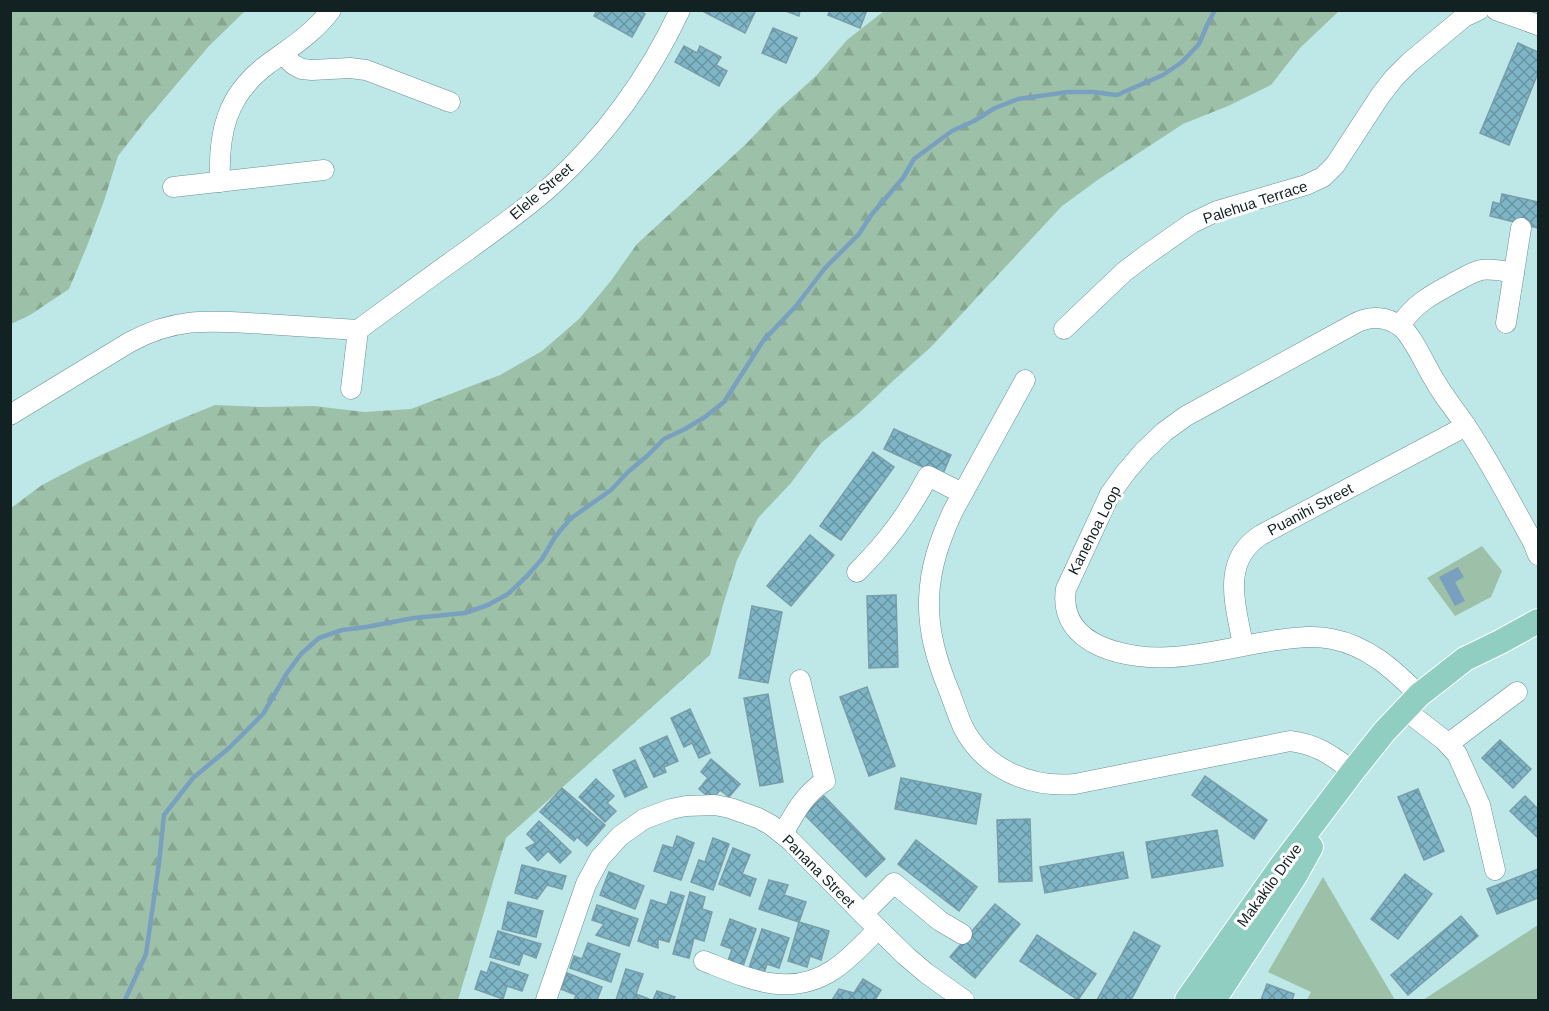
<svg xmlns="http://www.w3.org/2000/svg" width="1549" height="1011" font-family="Arial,sans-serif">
<defs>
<pattern id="forest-firs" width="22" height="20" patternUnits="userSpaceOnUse" patternTransform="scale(1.5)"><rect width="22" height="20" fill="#9dc1a8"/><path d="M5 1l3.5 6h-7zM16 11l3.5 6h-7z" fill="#86a690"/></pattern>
<pattern id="building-cross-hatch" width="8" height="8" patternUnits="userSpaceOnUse" patternTransform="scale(1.5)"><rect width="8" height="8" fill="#7fb6c7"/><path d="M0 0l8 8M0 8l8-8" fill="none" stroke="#6794a1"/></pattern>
</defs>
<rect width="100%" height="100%" fill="#bee7e8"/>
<!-- grass -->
<g fill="#9dc1a8">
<path d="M1482 546 1502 571 1491 597 1455 616 1427 578Z"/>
<path d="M1323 877 1395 1000H1307L1311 992 1268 972Z"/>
<path d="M1538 925V1000H1423Z"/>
</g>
<!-- forest -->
<g fill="url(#forest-firs)">
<path d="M10 11H245L209 46 147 119 118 156 104 201 87 246 69 289 30 315 11 324Z"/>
<path d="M884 11H1339L1300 48 1271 85 1228 106 1183 124 1099 179 1062 206 931 347 894 380 859 413 821 443 791 483 758 518 737 560 723 605 710 655 506 838 458 1000H11V508L42 485 84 463 171 423 215 405 262 407 314 406 364 412 411 409 500 375 542 351 579 319 610 282 637 244 746 144 779 109 816 76 847 40Z"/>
</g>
<!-- water -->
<path fill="#79a1bf" d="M1458 567 1464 577 1455 582 1465 601 1455 606 1439 577Z"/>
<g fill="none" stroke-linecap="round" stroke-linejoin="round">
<!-- stream -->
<path stroke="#79a1bf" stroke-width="4.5" d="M125 1000 146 954 159 863 164 815 193 778 229 748 263 714 287 673 301 654 319 638 342 630 366 627 414 618 465 613 488 605 508 594 527 576 542 559 555 537 570 519 611 490 628 472 647 456 664 439 685 429 705 417 724 402 763 341 796 306 825 268 859 234 872 214 903 178 914 159 952 131 974 121 995 108 1018 99 1068 92H1093L1117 95 1163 75 1182 62 1199 44 1208 23 1215 10"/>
</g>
<!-- building -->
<g fill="url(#building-cross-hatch)" stroke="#799da8" stroke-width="1.5">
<path d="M597 10H639L645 14 632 37 594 16Z"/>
<path d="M705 10H756L745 33 704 12Z"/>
<path d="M783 10H800L799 16Z"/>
<path d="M830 10H867L860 28 828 15Z"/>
<path d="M773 28 797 38 786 63 762 53Z"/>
<path d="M1518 43 1538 52V73L1509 145 1480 133Z"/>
<path d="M684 46 697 53 700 46 721 57 716 65 727 71 719 86 675 62Z"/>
<path d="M1502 194 1538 202V228L1490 216 1493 202 1500 204Z"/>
<path d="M894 429 951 455 942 476 884 449Z"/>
<path d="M873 452 894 467 841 540 820 526Z"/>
<path d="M810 535 834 555 791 606 767 586Z"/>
<path d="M896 595 898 667 869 668 867 596Z"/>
<path d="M752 606 782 612 768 683 739 678Z"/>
<path d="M867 687 895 766 869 776 840 697Z"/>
<path d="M768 694 783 782 760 786 744 698Z"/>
<path d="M690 709 710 753 699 758 692 743 684 747 671 718Z"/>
<path d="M667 736 678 761 664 767 666 772 654 777 640 748Z"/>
<path d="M1500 740 1531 769 1513 788 1482 758Z"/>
<path d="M711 759 740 784 729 797 720 790 712 800 699 789 708 778 701 772Z"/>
<path d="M635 760 647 787 625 797 613 770Z"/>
<path d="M1205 776 1267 820 1254 839 1192 795Z"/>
<path d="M901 778 981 794 976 824 895 809Z"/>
<path d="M596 779 614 796 607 803 616 811 605 822 579 797Z"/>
<path d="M562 788 605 825 587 846 577 837 574 841 540 812Z"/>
<path d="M1418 789 1444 851 1424 860 1398 797Z"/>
<path d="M824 796 885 859 866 877 804 814Z"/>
<path d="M1525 796 1538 809V838L1510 811Z"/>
<path d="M1030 819 1032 881 999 882 997 820Z"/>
<path d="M539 821 571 852 560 863 548 851 538 861 526 848 536 843 527 834Z"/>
<path d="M1217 830 1223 866 1152 878 1146 842Z"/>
<path d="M677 836 694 843 681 880 654 871 663 845 673 848Z"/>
<path d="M713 838 729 844 713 890 691 882 699 860 705 862Z"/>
<path d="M916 840 977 887 959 911 898 864Z"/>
<path d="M733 848 750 855 742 874 756 879 750 896 719 884Z"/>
<path d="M1123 852 1128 878 1045 893 1040 867Z"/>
<path d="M522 865 566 876 562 889 547 885 537 899 515 893Z"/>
<path d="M1538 869V898L1497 914 1487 889Z"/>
<path d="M609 872 644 886 635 909 600 895Z"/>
<path d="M1405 874 1432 894 1398 939 1371 919Z"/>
<path d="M769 880 788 885 784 895 806 902 799 922 759 909Z"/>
<path d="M671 892 684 896 669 942 658 939V948L638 941 651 900 667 905Z"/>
<path d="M690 892 705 897 702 909 712 912 704 941 694 938 689 958 673 954Z"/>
<path d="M508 902 543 911 536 937 502 929Z"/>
<path d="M995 904 1020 924 975 978 950 957Z"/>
<path d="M597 905 638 919 629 946 596 935 604 924 592 920Z"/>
<path d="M1461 916 1478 936 1408 995 1391 975Z"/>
<path d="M730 919 756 929 742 969 727 964 732 949 721 945Z"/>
<path d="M799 922 829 931 821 960 810 956 807 967 788 961Z"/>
<path d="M762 929 789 938 779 968 767 964 764 973 749 968Z"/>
<path d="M498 931 541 944 536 958 523 953 519 965 490 957Z"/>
<path d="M1134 932 1160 946 1131 1000H1097Z"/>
<path d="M1037 935 1096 974 1078 1000 1020 961Z"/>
<path d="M588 943 620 954 611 982 570 968 574 956 582 959Z"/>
<path d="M491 962 528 975 522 991 507 986 503 999 475 989 481 971 487 973Z"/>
<path d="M626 969 643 974 636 994 649 999V1000H616Z"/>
<path d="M567 973 602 987 597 1000H574L576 995 561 989Z"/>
<path d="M863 979 881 990 875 1000H832L839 989 854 993Z"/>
<path d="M1267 984 1294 994 1292 1000H1261Z"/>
<path d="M657 991 675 997 673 1000H653Z"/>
</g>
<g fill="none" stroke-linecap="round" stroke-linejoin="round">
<defs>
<g id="minor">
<path d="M1496 10 1538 25"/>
<path d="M282 54 294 65 302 69 312 70 350 68 366 70 450 102"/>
<path d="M220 182C218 133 226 95 268 64 291 47 313 34 331 10"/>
<path d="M173 187 324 170"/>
<path d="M1506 323 1521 228"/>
<path d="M1400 326C1413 304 1433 294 1455 282 1463 278 1472 272 1481 270 1492 268 1503 271 1514 273"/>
<path d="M1064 329 1124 272 1145 256 1192 223 1217 211 1306 185 1323 177 1335 165 1380 96 1394 78 1410 62 1464 17 1479 10"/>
<path d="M358 330C395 303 431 276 468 250 496 229 526 209 551 186 605 137 649 76 680 10"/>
<path d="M1025 380 953 511C940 539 930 567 929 599 928 632 937 662 950 693 954 704 958 716 963 727 984 769 1030 788 1075 784L1290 741C1317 744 1332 756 1353 771"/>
<path d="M351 389 358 330"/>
<path d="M10 415 130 342C178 316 213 321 265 324 296 326 327 328 358 330"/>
<path d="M857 572C887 542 908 514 928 476L962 493"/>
<path d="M1243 645C1236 606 1220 561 1261 535L1466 426"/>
<path d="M1419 695C1393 669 1368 646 1332 639 1313 635 1295 638 1277 640 1242 645 1207 655 1173 657 1129 660 1057 647 1066 589L1110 494 1126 472 1144 451 1164 432 1186 416 1354 324C1369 315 1387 316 1401 327 1413 336 1426 367 1435 381 1444 397 1456 411 1466 426 1491 463 1511 503 1533 542L1538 555"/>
<path d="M1405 710 1444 740 1457 754 1480 805 1495 870"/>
<path d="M1448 744 1517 692"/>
<path d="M783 834C794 814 805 793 825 781L800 680"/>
<path d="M863 914 894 883 940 921 962 934"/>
<path d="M704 961C747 978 789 999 833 970 850 959 864 943 878 929"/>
<path d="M546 1000 586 884 600 858 620 836 644 819 671 809 686 806 715 805 730 808 758 818 771 825 791 841 863 914 906 956 926 973 964 1000"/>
</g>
<g id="major">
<path d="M1187 1000 1282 865 1353 771 1384 732 1419 695 1465 659 1500 642 1538 621"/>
<path d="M1214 1000 1295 876 1311 847"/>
</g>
</defs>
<!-- minor casing -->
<use href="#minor" stroke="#6a9192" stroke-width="21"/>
<!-- major casing -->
<use href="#major" stroke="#fff" stroke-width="26"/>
<!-- minor -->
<use href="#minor" stroke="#fff" stroke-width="20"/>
<!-- major -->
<use href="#major" stroke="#8fcec1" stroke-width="24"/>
</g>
<g text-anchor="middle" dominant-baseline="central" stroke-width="6" stroke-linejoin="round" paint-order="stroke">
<!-- street labels -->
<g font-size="15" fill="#122222" stroke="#fff">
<text transform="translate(541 191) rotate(-41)">Elele Street</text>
<text transform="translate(1255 202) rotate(-18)">Palehua Terrace</text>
<text transform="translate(1310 509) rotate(-28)">Puanihi Street</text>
<text transform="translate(1094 530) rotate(-63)">Kanehoa Loop</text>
<text transform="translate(819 871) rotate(45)">Panana Street</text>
<text transform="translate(1269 885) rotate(-54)">Makakilo Drive</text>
</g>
</g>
<!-- border -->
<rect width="1549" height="1011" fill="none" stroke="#122222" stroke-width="24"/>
</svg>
